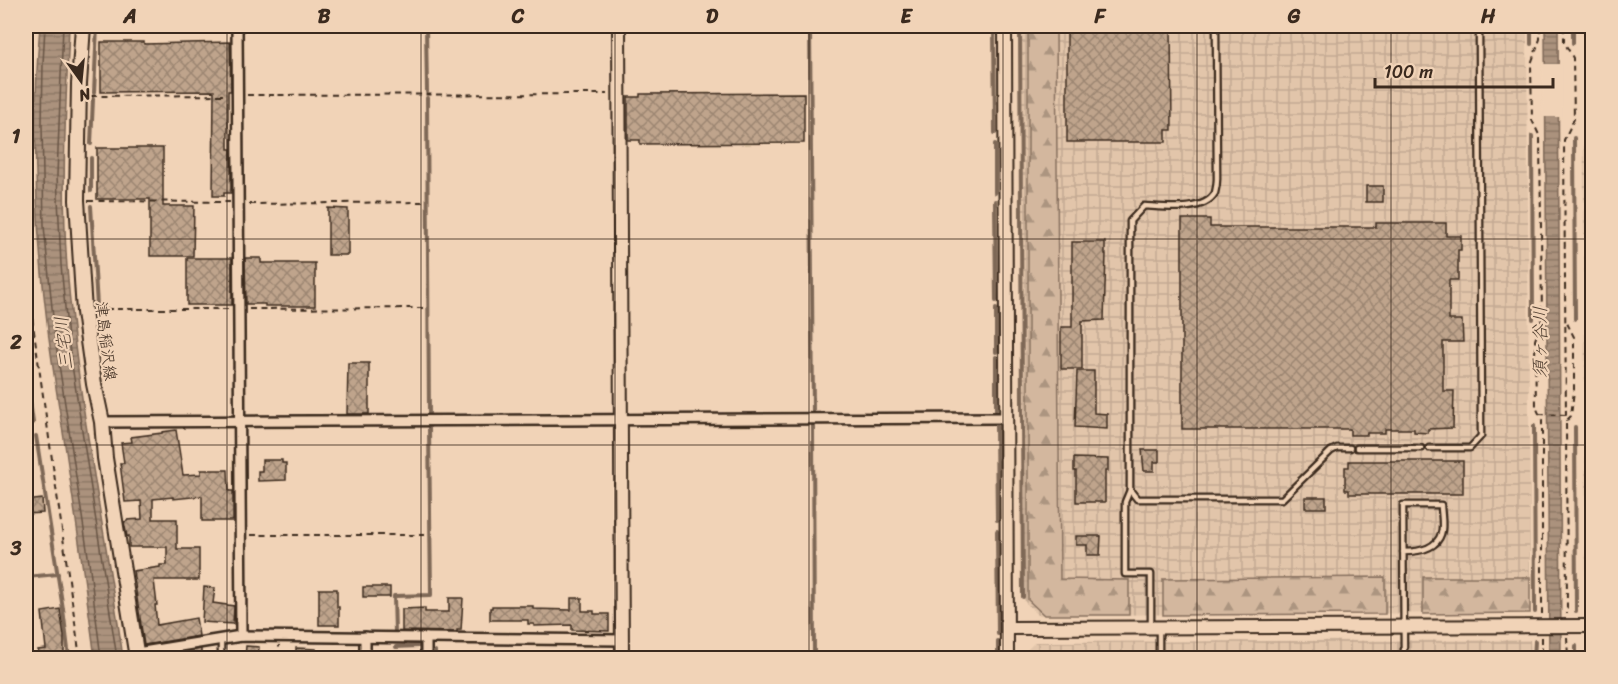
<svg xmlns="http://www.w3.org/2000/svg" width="1618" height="684" font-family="Sriracha,'Klee One',sans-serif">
<defs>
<pattern id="industrial-grid" width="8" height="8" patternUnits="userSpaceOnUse" patternTransform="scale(1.5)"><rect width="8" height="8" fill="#e2c5aa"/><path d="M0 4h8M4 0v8" fill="none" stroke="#c3a992"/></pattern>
<pattern id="forest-firs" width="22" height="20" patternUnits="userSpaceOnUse" patternTransform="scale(1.5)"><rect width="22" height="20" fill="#d3b79e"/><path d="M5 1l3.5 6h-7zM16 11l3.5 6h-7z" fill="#ac9580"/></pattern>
<pattern id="water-rules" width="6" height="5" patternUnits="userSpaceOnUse" patternTransform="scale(1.5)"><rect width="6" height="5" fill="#ab927d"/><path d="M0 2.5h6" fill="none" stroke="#8c7766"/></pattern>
<pattern id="building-cross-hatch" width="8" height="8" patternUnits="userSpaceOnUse" patternTransform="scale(1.5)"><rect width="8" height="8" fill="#bfa48c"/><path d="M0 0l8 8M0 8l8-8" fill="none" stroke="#9c8672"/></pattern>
</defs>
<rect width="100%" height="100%" fill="#f1d3b7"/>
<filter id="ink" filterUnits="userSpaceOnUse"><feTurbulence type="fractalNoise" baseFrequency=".0167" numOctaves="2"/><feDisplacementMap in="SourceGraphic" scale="12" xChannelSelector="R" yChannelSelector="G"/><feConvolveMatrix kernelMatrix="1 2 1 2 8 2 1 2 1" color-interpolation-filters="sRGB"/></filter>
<g filter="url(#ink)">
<!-- industrial -->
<g fill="url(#industrial-grid)">
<path d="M1021 26H1527L1530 613 1038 615 1024 601Z"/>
<path d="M1583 26H1592V612H1586Z"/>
<path d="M1530 640 1531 658H1019L1035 642Z"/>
</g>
<!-- forest -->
<g fill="url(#forest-firs)" stroke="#87705e" stroke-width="1.5">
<path d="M1028 26H1056L1060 579 1129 580V615H1044L1028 600Z"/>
<path d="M1385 577V614L1163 615V579Z"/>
<path d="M1423 577H1530V613L1423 614Z"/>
</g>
<!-- water -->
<g fill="url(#water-rules)" stroke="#7e6857" stroke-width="1.5">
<path d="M40 26H69C66 106 61 186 67 267 77 398 105 528 123 658H95C86 589 76 520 66 451 60 414 54 376 49 339 36 236 31 129 40 26Z"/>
<path d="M1545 26H1558L1561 658H1549Z"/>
</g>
<!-- pier -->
<path fill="#f1d3b7" d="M1542 64H1562V117H1543Z"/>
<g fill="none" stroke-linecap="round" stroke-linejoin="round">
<!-- shore -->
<g stroke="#685444" stroke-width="1.5">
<path d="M45 26 43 64 42 125 44 226 55 338 90 569 101 658"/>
<path d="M63 26 57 175 61 265 68 339 117 658"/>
</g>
<!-- stream -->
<g stroke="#7e6857" stroke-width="4">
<path d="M426 26 427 92"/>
<path d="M810 26 813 413"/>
<path d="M994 26 995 133"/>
<path d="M1020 26 1023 597"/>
<path d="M1531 26V44"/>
<path d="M1573 26V43"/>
<path d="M94 93 97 26"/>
<path d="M427 98 429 415"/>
<path d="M1532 136 1533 319"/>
<path d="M1574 138 1575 319"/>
<path d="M91 144 93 99"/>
<path d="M995 144V193"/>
<path d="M91 191V158"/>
<path d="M995 201 996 301"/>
<path d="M91 206 97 306"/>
<path d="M996 309V352"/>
<path d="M996 357V410"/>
<path d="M26 371 33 423"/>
<path d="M813 425 814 658"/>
<path d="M996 426 997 520"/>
<path d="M1534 426 1535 612"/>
<path d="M1575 427 1576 611"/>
<path d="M36 436 63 609 69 658"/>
<path d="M997 531 998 634"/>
<path d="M26 577 58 574"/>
<path d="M395 633 394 596 431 595 429 428"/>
<path d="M998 641V658"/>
<path d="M1576 646V658"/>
<path d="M396 647 418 646"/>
<path d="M435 651V658"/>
<path d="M1534 658 1535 641"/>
</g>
</g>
<!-- building -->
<g fill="url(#building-cross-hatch)" stroke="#3b2a1e" stroke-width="1.5">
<path d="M1067 26H1171L1172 130H1166V142H1067Z"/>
<path d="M101 42H144V44L230 42 231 91H228V149H231V193H224V196H213L214 91 101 92Z"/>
<path d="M804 93V143L640 144V140H628V97H640V94Z"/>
<path d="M97 148H163V206H194L193 256H150V199H97Z"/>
<rect x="1366" y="186" width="17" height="16"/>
<path d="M328 208 348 209V255H328Z"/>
<path d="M1182 219H1210V227H1376V223H1446V236H1461V250H1458V280H1449V320H1462L1463 342H1443V391H1454L1453 428 1428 429V433L1414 432V429H1385V433H1367V435H1350V429H1182Z"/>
<path d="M1072 242H1105V254H1106L1104 320 1082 321V369H1061V327H1072Z"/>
<rect x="187" y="258" width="45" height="47"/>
<path d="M245 258H261V263H315V306H265V304H246Z"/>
<path d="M348 363H369V414H347Z"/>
<path d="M1077 371H1094V413L1107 414V429L1075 427Z"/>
<path d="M176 430 183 475 201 474V470H228L229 491H233V521H202V496L173 499V497L153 499V519H177V549H199V580H154L157 605H155L157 625 196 618 199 636 144 645 133 571 160 567V565H167V547H129V536L127 537 124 522 127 521V520L142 519 141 501 125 502 120 463H124L121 443 132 442 131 437 162 433V432Z"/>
<path d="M1142 450H1159V462H1154V471H1144Z"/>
<path d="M1074 458 1108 459V471H1105V502H1076V471H1074Z"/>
<path d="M262 460H282V463H286V480L258 481V471H262Z"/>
<path d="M1349 461H1463V494H1349V490H1345V467H1349Z"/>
<rect x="1305" y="497" width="21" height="11"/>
<path d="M42 499 43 513 26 514V501Z"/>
<path d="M1076 536H1101L1100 555H1087V545H1076Z"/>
<path d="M204 587 215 588 213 603 234 606 233 624 202 622Z"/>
<rect x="363" y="587" width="27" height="10"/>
<path d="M319 589H337V607H339V625H319Z"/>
<path d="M449 598H463L461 630H457V632L402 631V609L425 608V612H449Z"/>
<path d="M571 598H582V611H594V614H609V631L572 630V625L534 626V624H528V620H490V608H492V606H533V609L571 610Z"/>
<path d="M60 609 64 636V658H39L38 650 46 649 42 612Z"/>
<path d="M246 646 259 647 258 658H245Z"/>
<path d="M296 648 316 649V658H296Z"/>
<path d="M201 649V658H149Z"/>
</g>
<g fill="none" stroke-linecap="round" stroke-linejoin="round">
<defs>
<g id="service">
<path d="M1216 26 1217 179C1217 183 1216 189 1215 193 1204 213 1163 207 1144 206L1130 221V490L1137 499H1282L1331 451 1337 448H1350"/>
<path d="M1357 448H1421"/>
<path d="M1429 448H1470L1481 436 1479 26"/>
<path d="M1130 490 1125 502V574H1151V627"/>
<path d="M1403 552C1417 552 1436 550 1441 534 1444 526 1441 513 1441 505H1403C1403 556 1404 607 1404 658"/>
<path d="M1159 630V658"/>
<path d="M221 640V658"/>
</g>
<g id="minor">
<path d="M237 26 241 636"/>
<path d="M102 422 1006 418"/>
<path d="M426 638V658"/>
<path d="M137 653 241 636 622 640"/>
<path d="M365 658V637"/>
</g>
<g id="tertiary">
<path d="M619 26 622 658"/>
<path d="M1005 26 1007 658"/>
<path d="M1007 628 1592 626"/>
</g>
<path id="secondary" d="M83 26 79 84 77 200 84 312 94 384 102 422 105 458 137 658"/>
</defs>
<!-- service casing -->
<use href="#service" stroke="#3b2a1e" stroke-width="9"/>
<!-- minor casing -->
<use href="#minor" stroke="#3b2a1e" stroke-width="14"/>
<!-- tertiary casing -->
<use href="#tertiary" stroke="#3b2a1e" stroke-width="16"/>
<!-- secondary casing -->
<use href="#secondary" stroke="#3b2a1e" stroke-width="18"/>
<!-- path -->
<g stroke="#3b2a1e" stroke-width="2" stroke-dasharray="6 4.5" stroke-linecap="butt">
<path d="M1540 26V39L1531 64 1532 120 1540 137 1542 319 1535 340 1536 407 1542 420V614"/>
<path d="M1564 26V42L1573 58 1574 119 1564 140 1566 421"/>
<path d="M26 74 28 26"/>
<path d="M247 95 607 94"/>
<path d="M91 96 226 95"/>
<path d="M26 151 27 260 30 303 80 658"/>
<path d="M88 201 230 202"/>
<path d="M249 204 423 202"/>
<path d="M96 309H228"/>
<path d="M249 309 423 308"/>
<path d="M1567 323 1574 337V390L1571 416 1566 421 1567 614"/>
<path d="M1539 414 1567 415"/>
<path d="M26 467 36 466"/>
<path d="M251 535H426"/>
<path d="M1542 637V658"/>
<path d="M1567 637 1568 658"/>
<path d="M279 658V645"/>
</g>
<!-- service -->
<use href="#service" stroke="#f1d3b7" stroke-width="4.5"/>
<!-- minor -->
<use href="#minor" stroke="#f1d3b7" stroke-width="9"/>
<!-- tertiary -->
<use href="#tertiary" stroke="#f1d3b7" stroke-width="12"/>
<!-- secondary -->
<use href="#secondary" stroke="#f1d3b7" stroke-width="14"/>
</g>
</g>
<!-- grid -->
<path fill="none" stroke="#3b2a1e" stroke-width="1.5" stroke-opacity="0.55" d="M227 26V658M421 26V658M615 26V658M809 26V658M1003 26V658M1197 26V658M1391 26V658M26 239H1592M26 445H1592"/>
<g text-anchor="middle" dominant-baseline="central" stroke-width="4.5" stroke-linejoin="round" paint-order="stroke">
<!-- street labels -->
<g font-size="16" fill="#3b2a1e" stroke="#f1d3b7">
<text transform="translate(106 341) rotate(83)">津島稲沢線</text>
</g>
<!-- water labels -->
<g font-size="18" font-style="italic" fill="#513f31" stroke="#f1d3b7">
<text transform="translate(1540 342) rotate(-90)">須ヶ谷川</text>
<text transform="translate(64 343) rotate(-96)">三宅川</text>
</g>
</g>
<!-- margin -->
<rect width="1618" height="684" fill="none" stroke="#f1d3b7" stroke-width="66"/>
<!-- north arrow -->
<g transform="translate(81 81) rotate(165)" stroke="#f1d3b7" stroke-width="4.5" paint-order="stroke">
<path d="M0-4.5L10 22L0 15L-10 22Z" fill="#3b2a1e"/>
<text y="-9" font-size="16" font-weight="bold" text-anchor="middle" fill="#3b2a1e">N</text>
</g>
<!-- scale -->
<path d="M1375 78v9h178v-9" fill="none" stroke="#3b2a1e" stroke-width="3"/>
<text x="1384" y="78" font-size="18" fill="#3b2a1e" stroke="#f1d3b7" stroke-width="4.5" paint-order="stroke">100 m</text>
<rect x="33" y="33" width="1552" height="618" fill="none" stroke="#3b2a1e" stroke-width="2"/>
<g font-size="20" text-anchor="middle" font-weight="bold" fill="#3b2a1e">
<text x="130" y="23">A</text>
<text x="324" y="23">B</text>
<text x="518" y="23">C</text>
<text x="712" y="23">D</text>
<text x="906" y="23">E</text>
<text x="1100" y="23">F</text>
<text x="1294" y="23">G</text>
<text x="1488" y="23">H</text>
<text x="16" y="143">1</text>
<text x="16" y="349">2</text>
<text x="16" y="555">3</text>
</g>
</svg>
